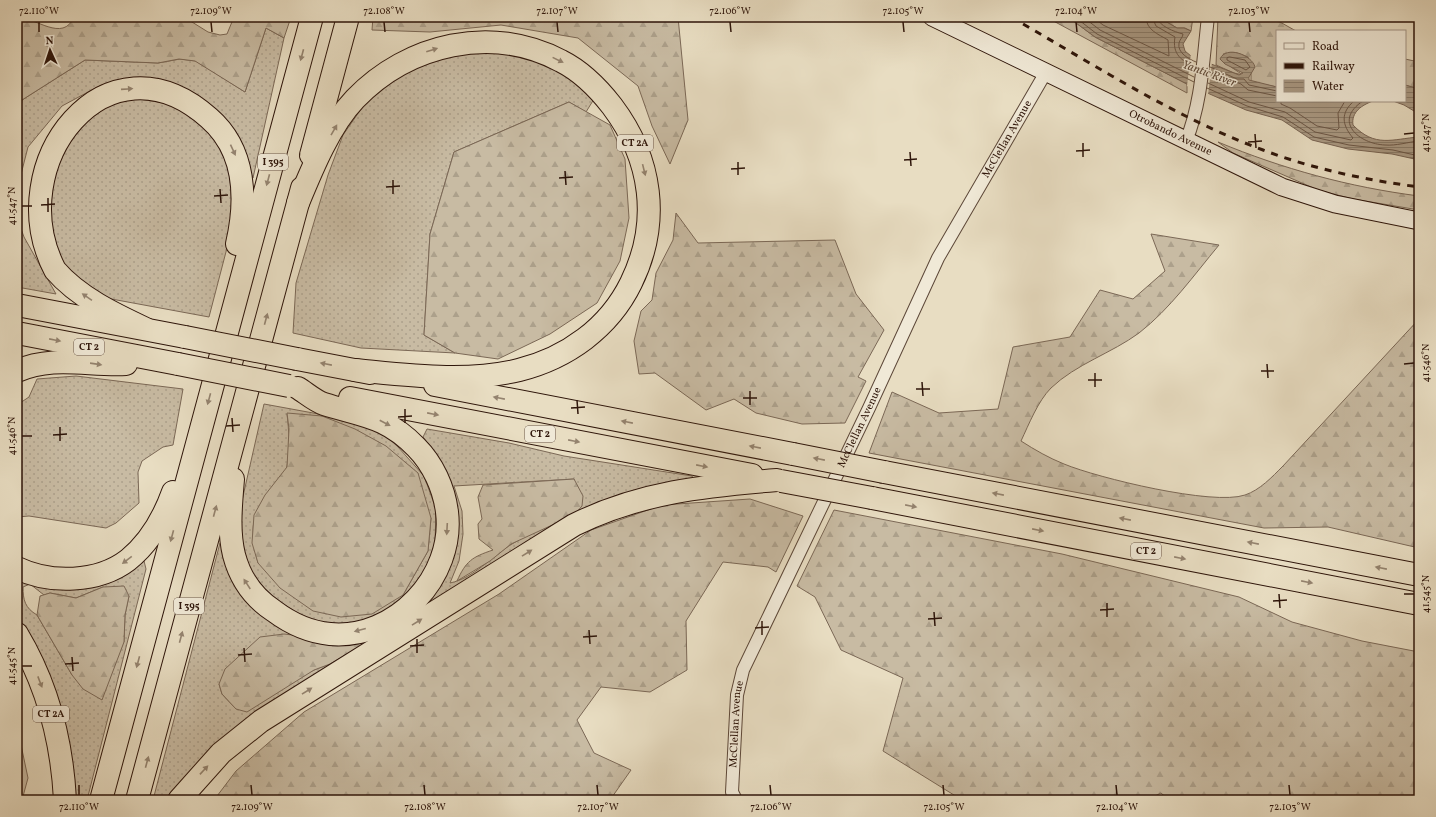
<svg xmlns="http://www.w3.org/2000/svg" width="1436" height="817" font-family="Vollkorn,serif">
<defs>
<pattern id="grass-dots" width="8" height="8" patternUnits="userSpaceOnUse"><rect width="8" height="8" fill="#c8bba3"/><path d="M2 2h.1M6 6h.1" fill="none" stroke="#aca08b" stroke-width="1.8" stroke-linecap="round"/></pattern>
<pattern id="forest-firs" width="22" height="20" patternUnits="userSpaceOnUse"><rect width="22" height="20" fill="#c8bba3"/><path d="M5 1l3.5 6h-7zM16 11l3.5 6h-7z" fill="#aca08b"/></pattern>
<pattern id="water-rules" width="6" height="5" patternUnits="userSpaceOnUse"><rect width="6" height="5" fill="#a99983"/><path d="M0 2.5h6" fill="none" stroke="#8a7c69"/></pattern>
</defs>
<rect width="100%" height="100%" fill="#e8ddc2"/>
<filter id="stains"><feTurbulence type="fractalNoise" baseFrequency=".005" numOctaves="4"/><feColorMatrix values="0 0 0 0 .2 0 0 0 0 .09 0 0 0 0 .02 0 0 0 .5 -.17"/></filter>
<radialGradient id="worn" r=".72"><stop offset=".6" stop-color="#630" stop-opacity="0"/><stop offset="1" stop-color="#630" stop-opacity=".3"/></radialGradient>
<!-- grass -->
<g fill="url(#grass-dots)" stroke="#7b6856" fill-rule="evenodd">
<path d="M266 28 284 38 253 178 235 135 140 82 101 85 62 106 28 147 18 186 20 226 24 237 56 294 17 287V110L22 100 85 60 158 63 180 59 196 61 245 92Z"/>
<path d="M515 53 568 75 594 99 586 112 569 102 454 152 430 234 424 335 455 353 361 348 293 333 296 283 328 175 343 135 366 102 391 79 450 54Z"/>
<path d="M128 97 169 104 198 118 216 139 229 160 233 225 209 317 106 298 78 282 46 240 49 148 63 127Z"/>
<path d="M76 376 183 389 173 445 163 447 142 461 138 472 139 503 116 523 106 528 29 516 17 517V405L29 397 37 379Z"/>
<path d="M264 404 346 419 384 434 398 447 424 476 436 509 435 543 426 572 407 600 356 624H333L308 619 271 597 250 570 240 536 241 505ZM287 414 431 518 428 551 403 595 258 563C249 528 251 514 273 486 277 480 286 472 287 466 290 449 289 430 287 414Z"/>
<path d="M427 429 509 443 564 456 692 476 696 484H680L422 609 436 586V454L423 437ZM574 479V515C553 524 531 532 512 544 492 556 474 578 450 583L459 561 463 534 462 511 454 486Z"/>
<path d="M220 543 226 547 250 602 377 639 341 663 278 697 239 726 166 800H153ZM330 664 314 670 236 709 222 694 219 684Z"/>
<path d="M144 561 146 569 87 800H71L17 623V575L130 567ZM30 584 44 595 50 593 76 598 103 587 129 596 125 615 124 642 72 675 37 615C25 608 23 600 23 587Z"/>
</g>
<!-- forest -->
<g fill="url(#forest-firs)" stroke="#7b6856">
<path d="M17 17C35 17 63 43 74 17H184L208 32 220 35 227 34 234 17H291L284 38 266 28 245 92 195 61 179 59 158 63 85 60 22 100 17 110Z"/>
<path d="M373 17H678L688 120 670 164 652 126 638 86 578 38 501 25 430 32 372 30Z"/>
<path d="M1046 17H1068L1095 37 1187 84V93Z"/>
<path d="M1158 17H1193L1191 31 1185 28H1177Z"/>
<path d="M1218 17H1249L1280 22 1296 31H1277V87L1251 82V72L1248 57 1237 53 1223 54 1231 67 1243 75 1234 73 1216 65Z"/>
<path d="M1405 59 1419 62V89L1405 85Z"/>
<path d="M569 102 610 125 625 159 629 218 620 261 597 303 550 334 498 359 455 353 424 335 430 234 454 152Z"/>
<path d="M1218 142C1283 169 1349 187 1419 196V210L1353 199 1318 190 1233 153Z"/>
<path d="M676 213 698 243 835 240 856 294 884 330 858 377 866 381 845 423 802 424 756 413 734 399 706 410 655 373 639 374 634 341 641 311 652 300 656 273 673 240Z"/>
<path d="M1151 234 1219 245C1194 275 1170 309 1139 333 1112 353 1076 364 1051 388 1038 401 1029 424 1021 441 1035 450 1049 458 1064 464 1098 478 1213 506 1245 495 1260 490 1272 477 1283 466L1419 319V548L1328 527 1264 528 869 453 892 392 939 413 998 409 1013 347 1070 337 1100 290 1133 299 1165 271Z"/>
<path d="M287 413 322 416 355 429 386 446 418 473 431 518 428 551 403 595 372 614 341 617 313 611 280 588 258 563 252 543 254 515 265 495 287 467 289 429Z"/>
<path d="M574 479 583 496 582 506 574 515 511 544 490 561 457 581C466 561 472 557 493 550L479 539 478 524 482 519 478 497 483 485Z"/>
<path d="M750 499 803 516 776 572 768 567 723 562 686 621 687 670 650 692 601 687 577 720 594 753 631 770 610 800H214L236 771 304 712 499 594 591 530 662 505Z"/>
<path d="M834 510 1062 554 1239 597 1292 622 1362 641 1419 652V800H1169L1161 793 1147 800H962L883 751 903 678 841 650 815 597 797 586Z"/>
<path d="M124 586 129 596 125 615 124 642 102 700 83 689 72 675 37 615 40 596 50 593 76 598 103 587Z"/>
<path d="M284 634 318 638 361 637 366 643 330 664 314 670 247 712 236 709 222 694 219 684 225 669 260 637Z"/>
</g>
<!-- park -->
<path fill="#c8bba3" stroke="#7b6856" d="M17 726 28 778 22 800H17Z"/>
<!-- water -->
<g fill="url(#water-rules)" stroke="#786453">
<path d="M1068 17H1158L1177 28H1184L1191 31 1183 44 1185 51 1191 56 1239 75 1243 73 1225 64 1220 59C1226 45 1252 55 1255 67L1249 77V80L1277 87V101H1373C1362 105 1351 112 1353 125 1375 148 1392 139 1419 137V160L1392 154 1348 149 1312 140 1282 120 1246 110 1187 84 1095 37Z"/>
<path d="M1405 85 1419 89V114L1404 105 1393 101H1405Z"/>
</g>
<!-- pier -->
<path fill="#e8ddc2" d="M1191 53 1212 62 1208 95 1187 86Z"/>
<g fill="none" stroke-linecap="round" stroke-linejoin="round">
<!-- shore -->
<g stroke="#6c5746" stroke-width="1">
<path d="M1075 17 1097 34 1194 82"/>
<path d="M1083 17 1100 30 1194 77"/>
<path d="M1093 17 1103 25 1169 56 1168 40C1158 34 1146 30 1146 17"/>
<path d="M1152 17 1156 26 1175 37C1172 54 1181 61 1196 67"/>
<path d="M1157 17C1158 26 1175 32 1183 34 1183 37 1180 39 1179 43 1177 53 1189 59 1196 62"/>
<path d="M1230 57 1245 60 1250 67 1246 70 1227 60V58Z"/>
<path d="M1210 67 1237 79H1244L1249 85 1277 91"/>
<path d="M1209 72 1241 84 1248 90 1277 96"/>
<path d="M1208 83 1249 102 1285 112 1315 132 1351 140 1353 138C1342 125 1340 113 1354 101"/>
<path d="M1207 88 1247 106 1283 117 1314 137 1349 145 1393 150 1419 156"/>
<path d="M1281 101V104L1290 108 1317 126 1337 130 1339 128 1338 113 1345 101"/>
<path d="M1363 101C1332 121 1359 144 1385 145 1396 146 1408 142 1419 141"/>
</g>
<defs>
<g id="street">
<path d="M1186 141C1202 102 1203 59 1208 17"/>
<path id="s1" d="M736 800 732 792 737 695 743 670 869 408 938 258 1046 72"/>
</g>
<g id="secondary">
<path id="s2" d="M932 17 1282 187 1335 204 1419 221"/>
</g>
<g id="highway">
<path d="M311 155 348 17"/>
<path d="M298 203C312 169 330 125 355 99 408 44 492 24 561 61 581 71 598 88 612 106 652 159 661 222 631 283 609 328 567 358 519 370 466 383 408 375 355 370"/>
<path d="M17 305 185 337"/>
<path d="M146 329C114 314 78 297 55 270 0 164 107 27 209 118 246 150 247 200 237 244"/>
<path d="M17 333 178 364"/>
<path d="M297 359 370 373"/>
<path d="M17 371C53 355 88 366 126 364"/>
<path d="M435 385 793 454"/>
<path d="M350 398 752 475"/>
<path d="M884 472 1419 575"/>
<path d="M233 479C231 504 228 530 234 555 240 578 254 598 274 611 290 623 309 632 330 634 395 640 455 577 447 512 444 488 433 464 416 447 386 416 362 416 324 404 315 401 306 393 298 388"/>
<path d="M872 498 1419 604"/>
<path d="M17 568C50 584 98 583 128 560 149 543 164 517 173 492"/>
<path d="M17 634C47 684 62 742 65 800"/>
<path d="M101 800 312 17"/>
<path d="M137 800 302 188"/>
<path d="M179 800 221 753 261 721 574 525C641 492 704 486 777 480"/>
</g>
</defs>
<!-- street casing -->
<use href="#street" stroke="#5c4738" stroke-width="14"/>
<!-- secondary casing -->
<use href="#secondary" stroke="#2e150a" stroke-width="19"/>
<!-- highway casing -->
<use href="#highway" stroke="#2e150a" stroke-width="24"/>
<!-- street -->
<use href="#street" stroke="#f0e9d7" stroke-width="12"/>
<!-- secondary -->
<use href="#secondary" stroke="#f0e9d7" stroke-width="17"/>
<!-- highway -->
<use href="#highway" stroke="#e8ddc2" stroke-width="22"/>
<!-- rail -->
<path stroke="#2e150a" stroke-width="3" stroke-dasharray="7 7" stroke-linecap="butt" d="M1011 17C1093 64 1174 117 1263 150 1313 169 1366 180 1419 187"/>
<defs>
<g id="highway-bridge">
<path d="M185 337 297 359"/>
<path d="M178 364 289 386"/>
<path d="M793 454 884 472"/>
<path d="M781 481 872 498"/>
</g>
</defs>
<!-- highway-bridge casing -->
<use href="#highway-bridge" stroke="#2e150a" stroke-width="24" stroke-linecap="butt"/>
<!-- highway-bridge -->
<use href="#highway-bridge" stroke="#e8ddc2" stroke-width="22"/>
</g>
<!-- one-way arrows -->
<defs><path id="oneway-solid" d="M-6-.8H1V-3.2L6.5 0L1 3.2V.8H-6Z"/></defs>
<g fill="#94836f">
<use href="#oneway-solid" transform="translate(432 50) rotate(-17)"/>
<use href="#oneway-solid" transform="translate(302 55) rotate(105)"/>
<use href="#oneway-solid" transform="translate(558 60) rotate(26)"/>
<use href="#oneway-solid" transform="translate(127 89) rotate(-4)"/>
<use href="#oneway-solid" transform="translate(334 130) rotate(-60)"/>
<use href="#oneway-solid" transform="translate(233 150) rotate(65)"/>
<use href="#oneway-solid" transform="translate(644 170) rotate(76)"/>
<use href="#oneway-solid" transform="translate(268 180) rotate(105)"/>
<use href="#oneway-solid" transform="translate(87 297) rotate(-146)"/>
<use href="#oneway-solid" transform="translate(266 319) rotate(-75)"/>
<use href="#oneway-solid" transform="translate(55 340) rotate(11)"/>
<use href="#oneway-solid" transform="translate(96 364) rotate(8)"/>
<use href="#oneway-solid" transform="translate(326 364) rotate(-169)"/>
<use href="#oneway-solid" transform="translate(499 398) rotate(-169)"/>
<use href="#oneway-solid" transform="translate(209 399) rotate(105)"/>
<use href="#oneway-solid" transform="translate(433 414) rotate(11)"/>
<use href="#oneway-solid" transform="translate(627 422) rotate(-169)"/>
<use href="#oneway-solid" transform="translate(385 423) rotate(28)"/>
<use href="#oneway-solid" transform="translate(574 441) rotate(11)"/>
<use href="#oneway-solid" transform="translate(755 447) rotate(-169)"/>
<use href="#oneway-solid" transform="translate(819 459) rotate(-169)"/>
<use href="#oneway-solid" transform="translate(702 466) rotate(11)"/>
<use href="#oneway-solid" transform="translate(998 494) rotate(-169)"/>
<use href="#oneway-solid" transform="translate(911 506) rotate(11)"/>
<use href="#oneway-solid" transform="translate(215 511) rotate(-75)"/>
<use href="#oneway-solid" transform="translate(1125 519) rotate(-169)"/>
<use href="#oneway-solid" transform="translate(447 529) rotate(93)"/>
<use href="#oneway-solid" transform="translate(1038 530) rotate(11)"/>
<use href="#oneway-solid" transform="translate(172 536) rotate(105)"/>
<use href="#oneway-solid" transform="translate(1253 543) rotate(-169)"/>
<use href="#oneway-solid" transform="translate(527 553) rotate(-32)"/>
<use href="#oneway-solid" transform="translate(1180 558) rotate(11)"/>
<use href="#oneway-solid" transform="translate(127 560) rotate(143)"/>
<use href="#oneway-solid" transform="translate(1381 568) rotate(-169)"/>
<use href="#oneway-solid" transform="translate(1307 582) rotate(11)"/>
<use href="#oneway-solid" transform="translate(247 584) rotate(-123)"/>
<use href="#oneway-solid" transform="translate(417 622) rotate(-32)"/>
<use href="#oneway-solid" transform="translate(360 630) rotate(165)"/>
<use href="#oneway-solid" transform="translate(181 637) rotate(-75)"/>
<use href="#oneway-solid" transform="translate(138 662) rotate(105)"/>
<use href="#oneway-solid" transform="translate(40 682) rotate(69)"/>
<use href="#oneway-solid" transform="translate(307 691) rotate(-32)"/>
<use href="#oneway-solid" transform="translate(147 762) rotate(-75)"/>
<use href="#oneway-solid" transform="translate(204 770) rotate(-47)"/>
</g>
<!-- ticks -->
<path fill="none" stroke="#2e150a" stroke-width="1.5" d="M39 22V32M211 22 212 32M384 22 385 32M557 22 558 32M730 22 731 32M903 22 904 32M1076 22 1077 32M1249 22 1250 32M1255 134 1256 148M1404 134 1414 133M1248 142 1262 141M1083 143V157M1076 151 1090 150M910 152 911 166M904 160 917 159M738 162V175M731 169 745 168M565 171 566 185M559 178 573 177M393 180V194M386 187 400 186M220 189 221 203M214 196 228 195M48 198V212M41 205 55 204M22 206H32M1267 364 1268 378M1404 364 1414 363M1261 371H1274M1095 373V387M1088 380H1102M922 382 923 396M916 389H930M750 391V405M743 398H757M577 400 578 414M571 408 585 407M405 409V423M398 417 412 416M232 418 233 432M226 426 240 425M60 427V441M53 435 67 434M22 436H32M1279 594 1280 608M1404 594H1414M1273 601 1287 600M1107 603V617M1100 610 1114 609M934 612 935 626M928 619 942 618M762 621V635M755 628 769 627M589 630 590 644M583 637 597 636M417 639V653M410 646 424 645M244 648 245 662M238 655 252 654M72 657 73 671M65 664 79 663M22 666H32M79 785V795M251 785 252 795M424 785 425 795M597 785 598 795M770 785 771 795M943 785 944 795M1116 785 1117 795M1289 785 1290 795"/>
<g text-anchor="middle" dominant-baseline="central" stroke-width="3" stroke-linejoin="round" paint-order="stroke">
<!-- shield labels -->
<g fill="#f0e9d7" stroke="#685548" stroke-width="1">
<rect x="617" y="135" width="36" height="16" rx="3"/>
<rect x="258" y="154" width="30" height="16" rx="3"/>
<rect x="74" y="339" width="30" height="16" rx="3"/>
<rect x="525" y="426" width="30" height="16" rx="3"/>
<rect x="1131" y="543" width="30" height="16" rx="3"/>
<rect x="174" y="598" width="30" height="16" rx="3"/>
<rect x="33" y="706" width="36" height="16" rx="3"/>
</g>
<g font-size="10" font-weight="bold" fill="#2e150a">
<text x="635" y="143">CT 2A</text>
<text x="273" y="162">I 395</text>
<text x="89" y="347">CT 2</text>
<text x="540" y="434">CT 2</text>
<text x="1146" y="551">CT 2</text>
<text x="189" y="606">I 395</text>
<text x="51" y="714">CT 2A</text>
</g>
<!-- street labels -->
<g font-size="11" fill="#2e150a" stroke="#f0e9d7">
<text stroke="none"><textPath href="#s2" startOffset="265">Otrobando Avenue</textPath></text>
<text stroke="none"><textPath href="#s1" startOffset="725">McClellan Avenue</textPath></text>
<text stroke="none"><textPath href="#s1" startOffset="401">McClellan Avenue</textPath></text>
<text stroke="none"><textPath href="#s1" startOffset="77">McClellan Avenue</textPath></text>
</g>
<!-- water labels -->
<g font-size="12" font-style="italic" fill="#5f4a3a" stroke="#f0e9d7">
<text transform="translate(1209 74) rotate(20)">Yantic River</text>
</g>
</g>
<!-- margin -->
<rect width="1436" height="817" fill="none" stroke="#e8ddc2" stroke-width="44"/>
<!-- legend -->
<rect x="1276" y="30" width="130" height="72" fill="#f0e9d7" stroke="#a29485"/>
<rect x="1284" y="43" width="20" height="6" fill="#f0e9d7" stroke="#a29485"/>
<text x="1312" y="50" font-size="12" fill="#2e150a">Road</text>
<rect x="1284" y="63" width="20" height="6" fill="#2e150a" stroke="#a29485"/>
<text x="1312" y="70" font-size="12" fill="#2e150a">Railway</text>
<rect x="1284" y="80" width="20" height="12" fill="url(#water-rules)" stroke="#a29485"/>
<text x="1312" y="90" font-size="12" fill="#2e150a">Water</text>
<!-- north arrow -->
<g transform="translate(50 50) rotate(357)" stroke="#f0e9d7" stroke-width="3" paint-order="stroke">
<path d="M0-3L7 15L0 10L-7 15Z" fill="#2e150a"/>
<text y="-6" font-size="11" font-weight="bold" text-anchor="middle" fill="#2e150a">N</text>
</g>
<rect x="22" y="22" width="1392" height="773" fill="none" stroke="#2e150a" stroke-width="1.5"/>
<g font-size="10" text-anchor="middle" fill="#2e150a">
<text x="39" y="14">72.110°W</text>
<text x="211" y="14">72.109°W</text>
<text x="384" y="14">72.108°W</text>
<text x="557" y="14">72.107°W</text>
<text x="730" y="14">72.106°W</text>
<text x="903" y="14">72.105°W</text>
<text x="1076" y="14">72.104°W</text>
<text x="1249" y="14">72.103°W</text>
<text transform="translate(1425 133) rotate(-90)" y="4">41.547°N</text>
<text transform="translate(11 206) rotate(-90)" y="4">41.547°N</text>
<text transform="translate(1425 363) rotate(-90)" y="4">41.546°N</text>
<text transform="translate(11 436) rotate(-90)" y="4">41.546°N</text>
<text transform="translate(1425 594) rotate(-90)" y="4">41.545°N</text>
<text transform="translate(11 666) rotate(-90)" y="4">41.545°N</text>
<text x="79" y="810">72.110°W</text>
<text x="252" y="810">72.109°W</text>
<text x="425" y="810">72.108°W</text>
<text x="598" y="810">72.107°W</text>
<text x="771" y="810">72.106°W</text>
<text x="944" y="810">72.105°W</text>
<text x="1117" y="810">72.104°W</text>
<text x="1290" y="810">72.103°W</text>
</g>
<rect width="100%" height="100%" filter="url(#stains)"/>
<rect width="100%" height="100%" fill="url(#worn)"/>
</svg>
